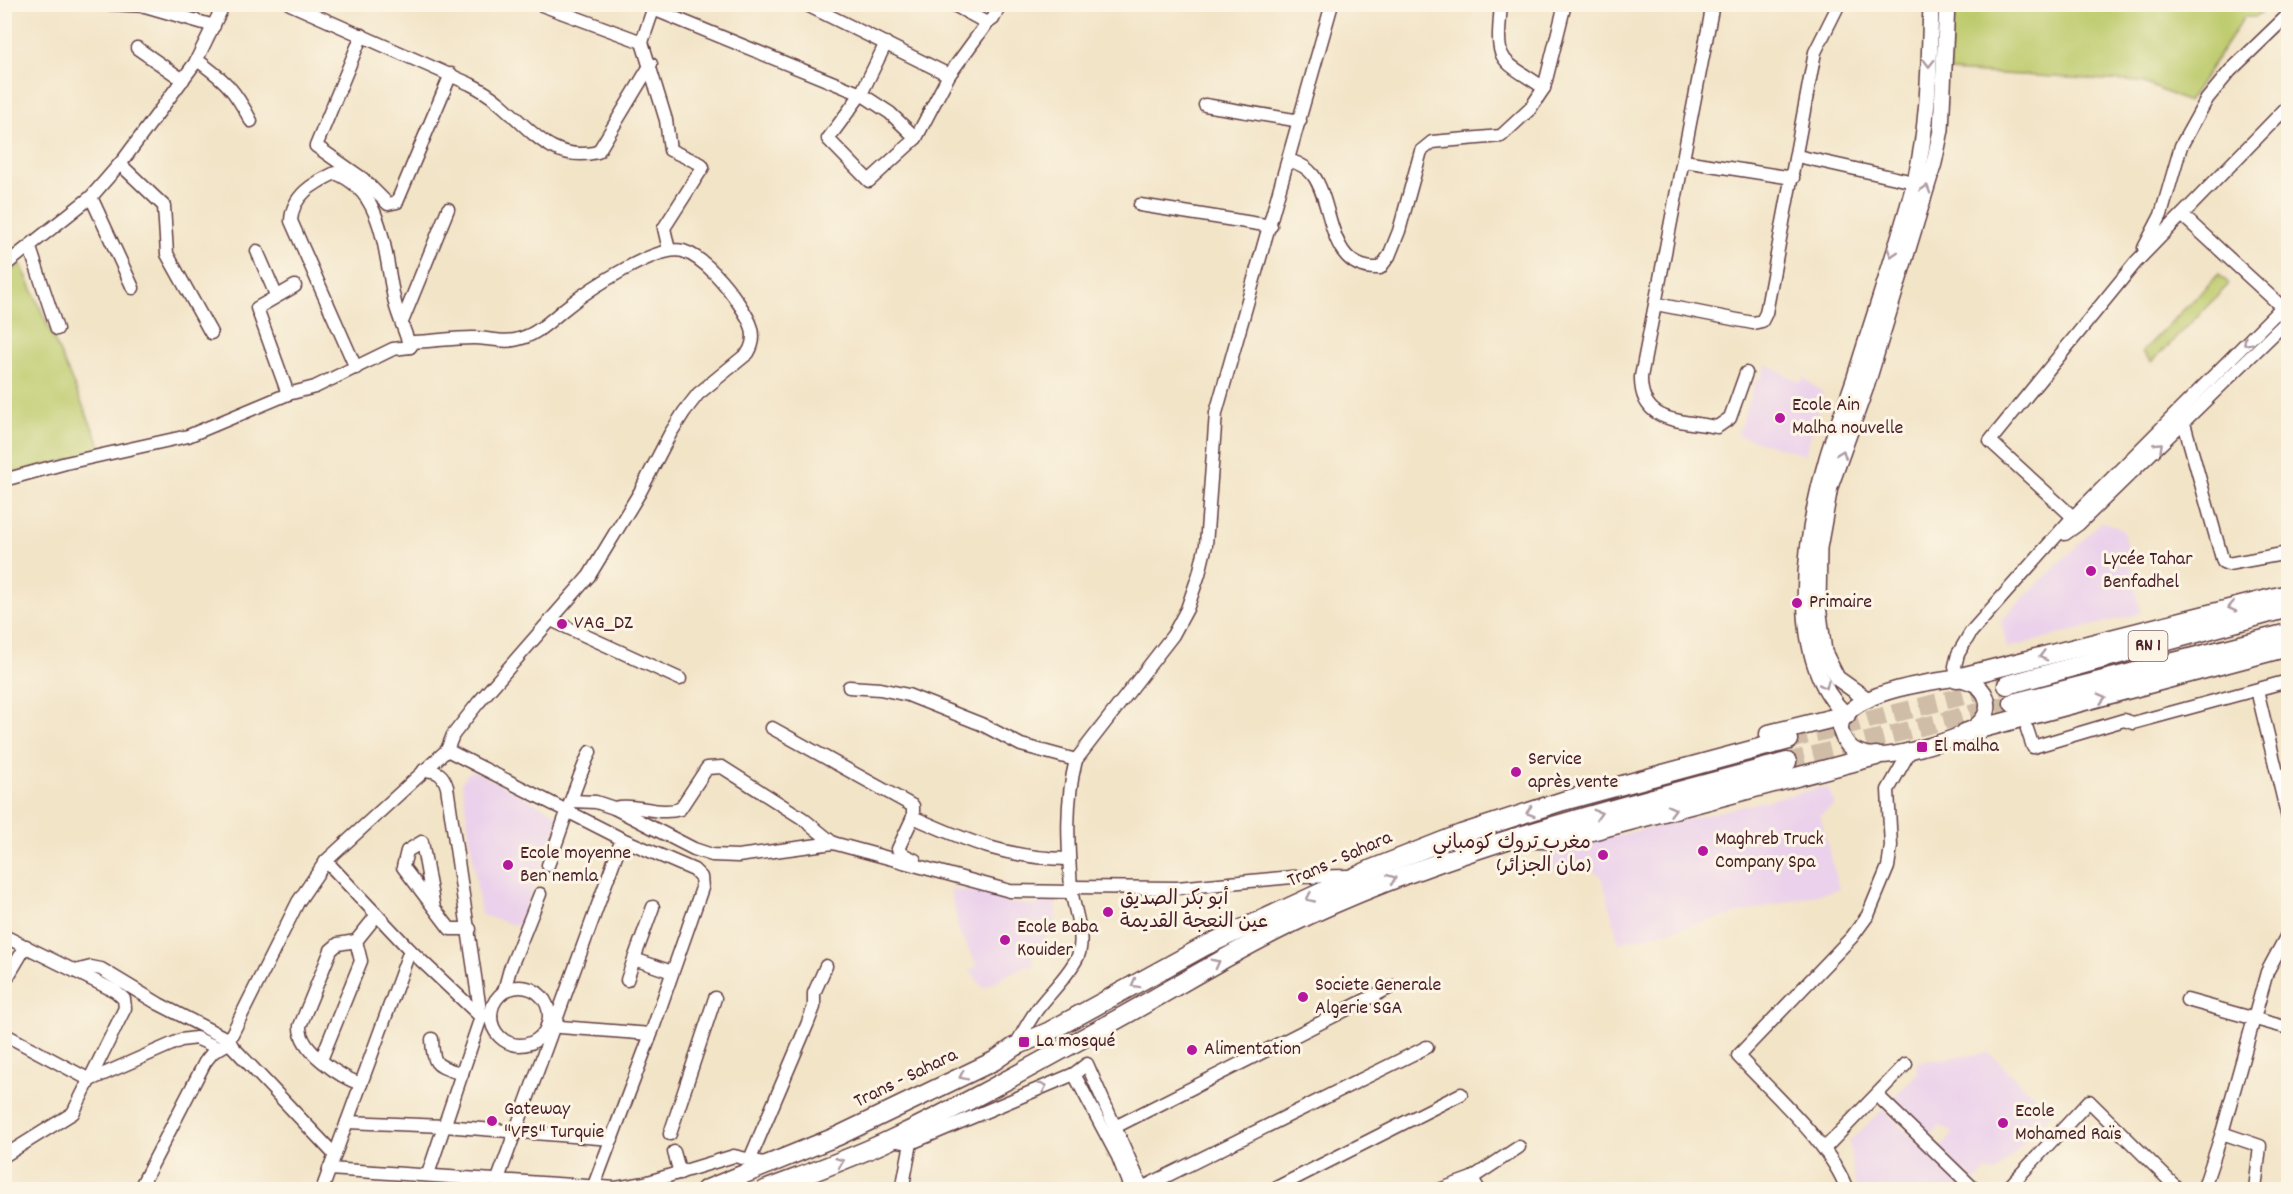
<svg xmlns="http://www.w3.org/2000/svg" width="2293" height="1194" font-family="Dekko,'Playpen Sans Arabic',sans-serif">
<rect width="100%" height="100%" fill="#fcf5e5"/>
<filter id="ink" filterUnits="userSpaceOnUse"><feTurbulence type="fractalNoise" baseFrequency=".0167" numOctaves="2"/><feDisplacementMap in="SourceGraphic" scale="12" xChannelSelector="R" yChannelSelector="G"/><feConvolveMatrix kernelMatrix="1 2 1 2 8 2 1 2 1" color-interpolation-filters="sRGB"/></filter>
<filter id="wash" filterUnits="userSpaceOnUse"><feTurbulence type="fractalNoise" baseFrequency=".008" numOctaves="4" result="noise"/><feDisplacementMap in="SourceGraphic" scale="24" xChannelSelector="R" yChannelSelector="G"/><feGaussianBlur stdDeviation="1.35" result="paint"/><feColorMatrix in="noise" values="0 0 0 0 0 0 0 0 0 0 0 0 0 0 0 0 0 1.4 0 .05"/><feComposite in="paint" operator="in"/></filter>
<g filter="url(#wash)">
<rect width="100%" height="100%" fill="#f2e4c7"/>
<!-- built -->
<g fill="#ebd1eb">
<path d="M1767 364 1801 383 1803 377 1823 393 1805 455 1737 435 1756 380 1761 378Z"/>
<path d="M2102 521 2123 530 2141 613 2007 648 2001 620Z"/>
<path d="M474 771 561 816 518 926 481 915 462 782 468 773Z"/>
<path d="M1819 788H1828L1835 805 1820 815 1839 889 1619 943 1603 881 1598 874 1588 869 1574 868 1547 871 1543 853Z"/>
<path d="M950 889 1006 895V903L1038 906 1039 898 1056 899 1055 935H1047L1040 952 1031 957 1035 965 1030 968 1028 964 983 988 970 970 977 966 959 931Z"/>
<path d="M1989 1053 2052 1113 1995 1173 1987 1170 1975 1181 1966 1172 1963 1174 1938 1150 1954 1133 1939 1125 1928 1136 1889 1102 1918 1073 1916 1062Z"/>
<path d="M1883 1109 1965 1189H1856L1849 1142Z"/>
</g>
<!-- green -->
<g fill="#becb6d" stroke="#84754c" stroke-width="1.5">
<path d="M1952 5H2270L2255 17H2244L2188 102 2142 82 1950 71Z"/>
<path d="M21 264 103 452 5 475V276Z"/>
<path d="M2219 274 2229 284 2152 362 2142 352Z"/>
</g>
</g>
<g filter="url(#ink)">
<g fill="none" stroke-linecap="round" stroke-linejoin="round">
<!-- highway-tunnel -->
<g stroke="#d0bda8" stroke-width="18" stroke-dasharray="18 9" stroke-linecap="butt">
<path d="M1789 740 2007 685"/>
<path d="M1787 762 2013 703"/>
</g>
<defs>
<g id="minor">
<path d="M110 4 145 6 214 26"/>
<path d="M290 4 470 84C480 89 490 95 498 102 531 129 551 163 598 152L651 64"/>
<path d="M539 4 642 42 655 4"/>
<path d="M805 4 949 75"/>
<path d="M952 4 987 23"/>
<path d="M1501 4C1496 65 1497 56 1544 88"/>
<path d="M1713 4 1641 377C1640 424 1681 420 1717 427L1730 418 1746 373"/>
<path d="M653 9 861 94 890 113 916 138 869 181 828 139 861 94 886 43"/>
<path d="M362 35 316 146 363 179 388 204 397 202 451 74"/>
<path d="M642 42 666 120 670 150 701 164 703 167 664 228 669 250"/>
<path d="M137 48 183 80"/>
<path d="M197 60C226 81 234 89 251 121"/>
<path d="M1205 105 1300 121"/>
<path d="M916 138 949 75 987 23 993 19 1000 4"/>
<path d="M1797 156 1914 182"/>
<path d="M1289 160C1298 163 1307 167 1313 175 1335 205 1326 271 1380 268L1389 256 1399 231 1421 151 1432 142 1501 136 1530 109 1544 88 1565 4"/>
<path d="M1684 161 1793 178"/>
<path d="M120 164 164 206 167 254 211 333"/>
<path d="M91 197 133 288"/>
<path d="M1140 205 1271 226"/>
<path d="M2182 215 2282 307 2288 335"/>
<path d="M30 248 57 329"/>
<path d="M2144 248 2161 215 2181 146 2207 99 2230 71 2288 15"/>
<path d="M257 251 276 295"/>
<path d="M4 266 91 197 124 159 195 63 224 4"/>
<path d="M1656 304 1753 323 1762 321 1766 313 1815 52 1839 4"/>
<path d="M402 322 448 209"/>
<path d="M356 368 291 221C292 195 314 183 335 173 387 192 384 261 396 307 400 320 406 334 410 347"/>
<path d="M288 394 257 308 295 286"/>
<path d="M2182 416 2223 562 2228 564 2288 553"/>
<path d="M4 480 66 463 188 436 288 394 315 387 393 349 410 347 414 342C434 341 453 338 473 338 490 338 506 344 522 338 539 333 553 318 567 307 588 290 657 244 683 251 705 258 727 286 739 304 750 320 759 335 748 353L698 394 684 412 670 434 640 492 589 576 478 703 453 735 447 750 326 861 298 902 229 1040 232 1046 335 1155"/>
<path d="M2073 517 1990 441 2136 262 2288 106"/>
<path d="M2065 534 2079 524 2288 320"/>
<path d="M551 620 680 679"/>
<path d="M1957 678 1955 666 1958 654 1971 632 2073 517 2288 301"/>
<path d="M849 687 880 689 908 695 981 724 1021 745 1076 760"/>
<path d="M2257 690 2288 818"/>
<path d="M772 728 913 806V817C969 842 1006 858 1069 859"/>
<path d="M2027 729 2033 747 2124 720 2133 723 2288 681"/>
<path d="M447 750 622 839 694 870 701 877 702 888 651 1034"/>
<path d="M424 770C438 771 443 774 447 787L481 1017 428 1174"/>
<path d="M571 801 596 802 614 808 694 849 712 855 738 856 833 843 1010 891 1072 892"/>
<path d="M614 808C636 803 659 816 680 809L707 768 722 767 802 818 833 843"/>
<path d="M913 817 898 849 902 854 915 860"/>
<path d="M326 861 410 950 481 1017 491 1016"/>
<path d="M548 865C563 827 573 789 590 752"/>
<path d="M1071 887 1177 888 1292 877 1350 876"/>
<path d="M434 908 422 842 407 851 403 867 450 929H470"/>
<path d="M4 936 115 991 124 999 125 1008 73 1113 4 1156"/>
<path d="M634 959 653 907"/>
<path d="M75 971 91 967 101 969 159 1004 229 1040"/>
<path d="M627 980 634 959 672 972"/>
<path d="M4 983 26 946"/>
<circle cx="520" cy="1016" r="29"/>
<path d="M504 991 510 969 540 894"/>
<path d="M2187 1000 2288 1028"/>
<path d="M547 1026 651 1034 593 1188"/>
<path d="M4 1034 90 1080 181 1040 196 1038 218 1048"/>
<path d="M432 1039C433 1068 437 1065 462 1074"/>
<path d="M1015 1046C1023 1033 1030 1018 1039 1007 1052 990 1069 975 1078 956 1086 936 1073 908 1071 888 1068 845 1065 802 1076 760L1173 635 1187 609 1199 574 1206 545 1216 413 1332 4"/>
<path d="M321 1060 361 961 356 941"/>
<path d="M1074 1074 1118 1157 1131 1190"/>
<path d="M361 1084C341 1078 299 1050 300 1026L331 950 338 944 356 941 377 915"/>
<path d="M1877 1095 1975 1190"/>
<path d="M347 1122 444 1126 612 1139"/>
<path d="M1115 1127 1393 986"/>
<path d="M2222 1133 2260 1146 2255 1190"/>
<path d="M670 1134 715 998"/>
<path d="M892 1140 911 1143 1074 1074 1087 1064 1143 1190"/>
<path d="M1824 1149 1906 1064"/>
<path d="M674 1152 680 1173"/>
<path d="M750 1159 807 1025 814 1007V993L826 966"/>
<path d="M329 1169 616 1188 645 1183 734 1156 768 1164"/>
<path d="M1472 1178 1479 1190"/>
<path d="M498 1179 622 839"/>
<path d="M1142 1188 1427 1047"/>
<path d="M139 1190 205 1062 213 1052 225 1045"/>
<path d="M322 1190 410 950"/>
<path d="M902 1190 911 1143"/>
<path d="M1272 1190 1461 1094"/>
<path d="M1439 1190 1472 1178 1519 1147"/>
<path d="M1847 1190C1831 1144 1771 1092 1738 1056L1852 937 1868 915 1888 867 1891 846 1888 790 1910 751"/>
<path d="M2006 1190 2089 1101 2179 1190"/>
<path d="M2203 1190 2222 1133 2267 972 2288 933"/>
</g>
<g id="major">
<path d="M1957 678C1969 681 1981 684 1986 697 1999 731 1934 744 1913 750 1891 756 1854 763 1843 737 1839 730 1840 722 1845 716 1864 691 1928 682 1957 678Z"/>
<path d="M1868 700 1837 678 1824 652 1818 606 1819 548 1830 487 1867 384 1934 163 1941 130 1947 4"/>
<path d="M1846 715C1784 657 1806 531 1827 458 1835 431 1846 404 1855 377 1875 312 1898 246 1915 181 1929 123 1929 64 1931 4"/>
</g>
<g id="highway">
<path d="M1957 678 2288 594"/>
<path d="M2007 685 2288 608"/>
<path d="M2013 703 2288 633"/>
<path d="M1964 733 2288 647"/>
<path d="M1769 734 1846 715"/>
<path d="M1532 839H1561L1876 756"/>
<path d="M705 1190 838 1136 994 1061 1014 1047 1050 1031 1205 946 1372 869 1461 834 1563 801 1789 740"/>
<path d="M765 1190C807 1174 850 1159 890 1140 964 1105 1036 1064 1107 1025 1168 992 1226 955 1288 925 1446 848 1618 808 1787 762"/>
</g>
</defs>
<!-- minor casing -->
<use href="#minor" stroke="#633d42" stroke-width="15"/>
<!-- major casing -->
<use href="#major" stroke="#633d42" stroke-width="18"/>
<!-- highway casing -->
<use href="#highway" stroke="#633d42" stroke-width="21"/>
<!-- minor -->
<use href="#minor" stroke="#fff" stroke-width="12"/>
<!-- major -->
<use href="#major" stroke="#fff" stroke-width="15"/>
<!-- highway -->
<use href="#highway" stroke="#fff" stroke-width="18"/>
</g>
<!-- one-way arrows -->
<defs><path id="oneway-chevron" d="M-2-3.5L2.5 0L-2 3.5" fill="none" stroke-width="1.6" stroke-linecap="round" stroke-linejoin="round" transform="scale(1.5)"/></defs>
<g stroke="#ae9aa0">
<use href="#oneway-chevron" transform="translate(1929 63) rotate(91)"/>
<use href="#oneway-chevron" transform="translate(1926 189) rotate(-73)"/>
<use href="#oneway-chevron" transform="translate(1892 253) rotate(107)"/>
<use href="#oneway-chevron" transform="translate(2247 342) rotate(135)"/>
<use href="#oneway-chevron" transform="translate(2159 446) rotate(-44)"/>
<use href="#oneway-chevron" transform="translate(1842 454) rotate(-70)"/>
<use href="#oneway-chevron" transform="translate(2232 607) rotate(167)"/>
<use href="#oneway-chevron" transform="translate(2043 656) rotate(165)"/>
<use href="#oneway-chevron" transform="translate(1825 685) rotate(66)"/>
<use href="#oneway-chevron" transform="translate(2102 698) rotate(-15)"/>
<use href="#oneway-chevron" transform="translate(1672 810) rotate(-15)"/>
<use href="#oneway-chevron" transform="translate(1530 812) rotate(162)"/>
<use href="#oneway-chevron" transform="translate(1598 814) rotate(-16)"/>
<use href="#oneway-chevron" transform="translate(1392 879) rotate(-21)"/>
<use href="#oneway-chevron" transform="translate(1310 898) rotate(155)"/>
<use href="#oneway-chevron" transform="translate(1216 963) rotate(-28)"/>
<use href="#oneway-chevron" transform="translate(1135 984) rotate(151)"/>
<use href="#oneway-chevron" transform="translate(963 1076) rotate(154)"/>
<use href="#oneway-chevron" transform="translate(1043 1087) rotate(-24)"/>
<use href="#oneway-chevron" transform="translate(840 1162) rotate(-20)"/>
</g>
</g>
<!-- markers -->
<g fill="#b5179e" stroke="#fcf5e5" stroke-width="2">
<circle cx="1780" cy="418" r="6"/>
<circle cx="2091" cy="571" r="6"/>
<circle cx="1797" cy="603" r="6"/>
<circle cx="562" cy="624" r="6"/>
<rect x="1916" y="741" width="12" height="12" rx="3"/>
<circle cx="1516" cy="772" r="6"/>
<circle cx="1703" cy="851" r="6"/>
<circle cx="1603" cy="855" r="6"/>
<circle cx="508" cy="865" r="6"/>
<circle cx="1108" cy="912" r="6"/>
<circle cx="1005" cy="940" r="6"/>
<circle cx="1303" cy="997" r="6"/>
<rect x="1018" y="1036" width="12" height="12" rx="3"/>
<circle cx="1192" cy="1050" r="6"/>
<circle cx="492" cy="1121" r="6"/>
<circle cx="2003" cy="1123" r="6"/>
</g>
<g text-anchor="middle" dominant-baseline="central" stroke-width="6" stroke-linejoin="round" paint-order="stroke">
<!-- shield labels -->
<rect fill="#fcf5e5" stroke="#7f5f63" stroke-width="1.5" x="2128.5" y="631" width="39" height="30" rx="4.5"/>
<g font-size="18" font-weight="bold" fill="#4a1f2b">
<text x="2148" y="646">RN 1</text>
</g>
<!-- poi labels -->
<g font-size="20" fill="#4a1f2b" stroke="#fcf5e5" text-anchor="start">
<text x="1792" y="406">Ecole Ain<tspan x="1792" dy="23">Malha nouvelle</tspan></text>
<text x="2103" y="560">Lycée Tahar<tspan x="2103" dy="23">Benfadhel</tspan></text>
<text x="1809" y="603">Primaire</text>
<text x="574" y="624">VAG_DZ</text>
<text x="1934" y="747">El malha</text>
<text x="1528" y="760">Service<tspan x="1528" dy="23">après vente</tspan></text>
<text x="1715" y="840">Maghreb Truck<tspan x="1715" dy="23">Company Spa</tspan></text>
<text x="1591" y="844" text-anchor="end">مغرب تروك كومباني<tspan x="1591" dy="23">(مان الجزائر)</tspan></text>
<text x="520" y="854">Ecole moyenne<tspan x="520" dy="23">Ben nemla</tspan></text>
<text x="1120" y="900">أبو بكر الصديق<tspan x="1120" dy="23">عين النعجة القديمة</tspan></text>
<text x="1017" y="928">Ecole Baba<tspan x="1017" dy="23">Kouider</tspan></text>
<text x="1315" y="986">Societe Generale<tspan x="1315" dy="23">Algerie SGA</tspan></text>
<text x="1036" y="1042">La mosqué</text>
<text x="1204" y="1050">Alimentation</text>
<text x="504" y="1110">Gateway<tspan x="504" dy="23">"VFS" Turquie</tspan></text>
<text x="2015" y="1112">Ecole<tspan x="2015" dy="23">Mohamed Raïs</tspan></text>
</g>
<!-- street labels -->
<g font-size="20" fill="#4a1f2b" stroke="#fcf5e5">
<text transform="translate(1340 860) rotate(-24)">Trans - Sahara</text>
<text transform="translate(906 1079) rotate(-26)">Trans - Sahara</text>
</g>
</g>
<!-- margin -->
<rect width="2293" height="1194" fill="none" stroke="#fcf5e5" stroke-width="24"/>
</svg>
